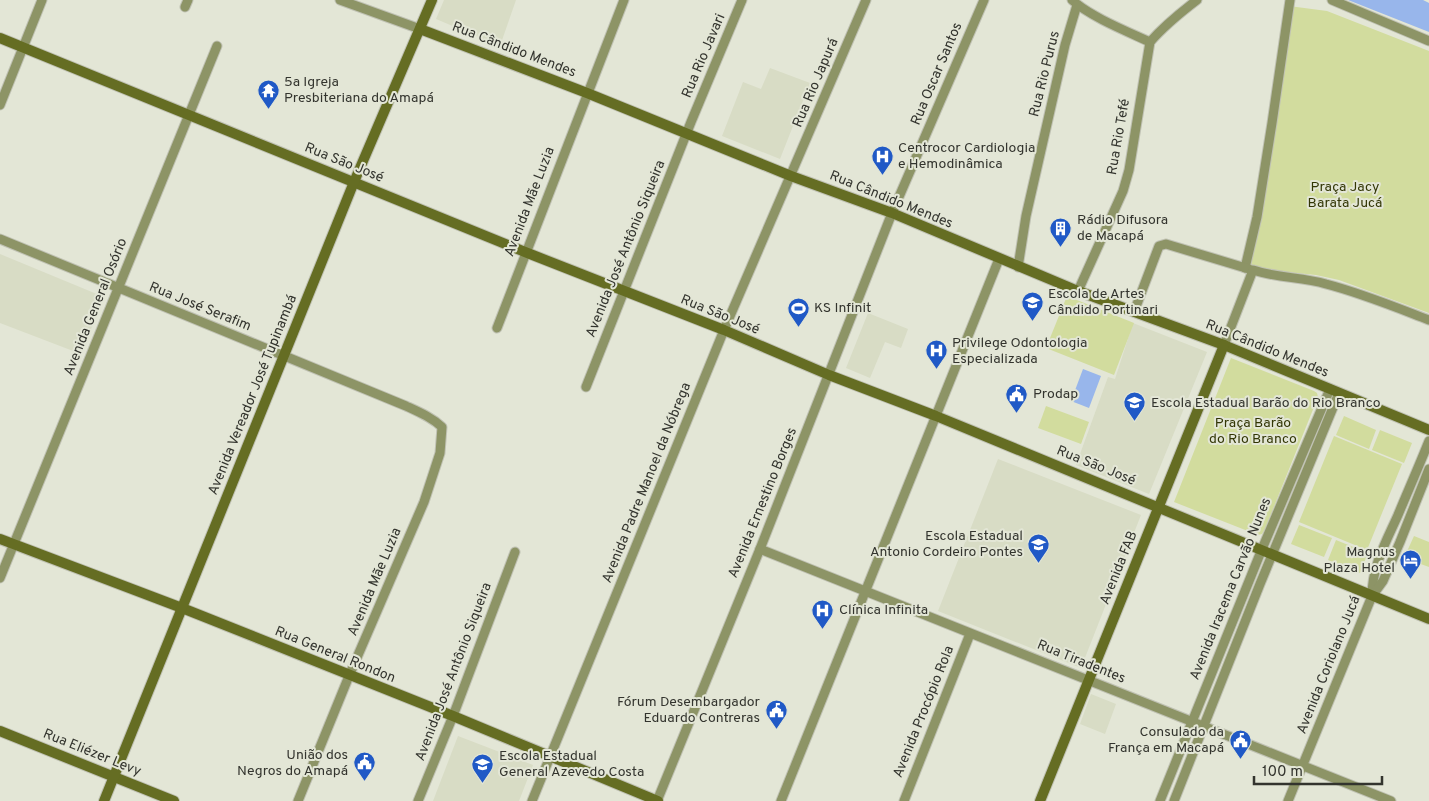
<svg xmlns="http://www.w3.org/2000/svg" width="1429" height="801" font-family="Overpass,sans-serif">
<rect width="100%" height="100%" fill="#e3e6d6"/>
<!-- built -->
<g fill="#d8dcc5">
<path d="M444 0H516L500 46 436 19Z"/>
<path d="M770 68 810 83 780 159 722 136 743 82 761 89Z"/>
<path d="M0 254 104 297 81 354 0 323Z"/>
<path d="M868 313 908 329 901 348 885 342 870 378 846 368Z"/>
<path d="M1133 323 1207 352 1149 494 1076 465 1108 377 1115 379Z"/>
<path d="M998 459 1141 515 1081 668 938 611Z"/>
<path d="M1091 694 1116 704 1105 734 1080 724Z"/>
<path d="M458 736 533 765 519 801H433Z"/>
</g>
<!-- green -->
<g fill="#d2dc9e">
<path d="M1289 6 1327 11 1429 51V313L1339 280 1316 275 1258 269 1250 266Z"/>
<path d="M1067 296 1134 323 1114 375 1046 348Z"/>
<path d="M1231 358 1314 391 1317 393 1318 397 1265 529 1262 534 1258 535 1174 502Z"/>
<path d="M1046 406 1089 422 1081 444 1038 428Z"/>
<path d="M1344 416 1376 430 1369 449 1336 435Z"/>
<path d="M1380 430 1412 443 1404 463 1372 450Z"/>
<path d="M1334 436 1402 464 1367 550 1299 522Z"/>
<path d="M1299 525 1332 538 1324 557 1291 544Z"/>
<path d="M1414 536 1429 542V567L1404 558Z"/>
<path d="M1336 540 1368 553 1360 573 1328 560Z"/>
</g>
<!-- water -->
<g fill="#98b6eb">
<path d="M1348 0H1423L1429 3V32Z"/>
<path d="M1083 369 1101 376 1089 408 1071 401Z"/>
</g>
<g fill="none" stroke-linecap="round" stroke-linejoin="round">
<defs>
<g id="street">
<path d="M340 0 420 29"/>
<path d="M1072 0C1091 17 1126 31 1150 42"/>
<path d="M1332 0 1429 41"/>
<path d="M185 7 188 0"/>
<path d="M0 105 42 0"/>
<path d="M0 239 406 406C419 412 431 417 442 427L440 453 424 502 349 676 298 801"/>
<path d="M1018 267 1026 216 1065 45 1077 5"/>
<path d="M1245 268 1257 217 1272 123 1290 0"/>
<path d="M1078 291 1123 191 1129 170 1150 42C1164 26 1180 13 1197 0"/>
<path d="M1134 312 1159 246 1166 244 1249 269"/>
<path d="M497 328 624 0"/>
<path d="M1224 345 1253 270C1277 278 1302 277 1326 284 1361 293 1395 307 1429 320"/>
<path d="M586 387 691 122 742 0"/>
<path d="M760 549 865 591 1391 801"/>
<path d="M0 578 217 46"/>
<path d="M1372 596C1372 566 1386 542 1398 515 1408 491 1419 466 1429 441"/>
<path d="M418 801 453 716 515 552"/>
<path d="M532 801 724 330 866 0"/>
<path d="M657 801 760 549 892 213 984 0"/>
<path d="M781 801 999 259"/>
<path d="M904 801 970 634"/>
<path d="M1160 801 1262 549 1330 389"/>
<path d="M1174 801 1260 584 1339 393"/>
<path d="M1288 801 1372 596 1383 581 1400 542 1429 469"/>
</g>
<g id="secondary">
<path d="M420 29 587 93 791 176 892 213 1078 291 1224 345 1429 430"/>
<path d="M0 38 525 252 724 330 829 375 936 416 1429 619"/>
<path d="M0 539 182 608 453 716 658 801"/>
<path d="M0 731 174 801"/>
<path d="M104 801 354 182 432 0"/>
<path d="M1040 801 1224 345"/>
</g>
</defs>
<!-- street casing -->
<use href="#street" stroke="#c0c2b4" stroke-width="11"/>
<!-- secondary casing -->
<use href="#secondary" stroke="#c0c2b4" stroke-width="12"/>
<!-- street -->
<use href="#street" stroke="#8d9466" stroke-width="9"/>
<!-- secondary -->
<use href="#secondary" stroke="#656d23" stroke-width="10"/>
</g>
<!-- icons -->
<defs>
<symbol id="temple-pin" viewBox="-11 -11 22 30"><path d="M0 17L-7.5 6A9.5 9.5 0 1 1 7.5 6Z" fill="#2059c6" stroke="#e3e6d6"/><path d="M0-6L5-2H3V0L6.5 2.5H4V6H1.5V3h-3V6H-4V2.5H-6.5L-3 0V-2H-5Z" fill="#fff"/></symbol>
<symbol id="hospital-pin" viewBox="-11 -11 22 30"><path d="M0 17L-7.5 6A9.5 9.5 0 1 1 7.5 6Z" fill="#2059c6" stroke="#e3e6d6"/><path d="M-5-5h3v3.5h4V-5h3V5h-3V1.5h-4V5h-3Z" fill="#fff"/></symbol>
<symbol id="building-pin" viewBox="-11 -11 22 30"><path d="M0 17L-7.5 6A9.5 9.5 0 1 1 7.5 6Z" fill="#2059c6" stroke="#e3e6d6"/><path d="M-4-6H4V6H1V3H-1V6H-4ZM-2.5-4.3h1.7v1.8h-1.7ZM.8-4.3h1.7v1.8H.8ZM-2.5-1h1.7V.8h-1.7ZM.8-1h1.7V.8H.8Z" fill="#fff"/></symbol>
<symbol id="school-pin" viewBox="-11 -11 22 30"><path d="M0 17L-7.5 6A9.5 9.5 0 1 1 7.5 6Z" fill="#2059c6" stroke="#e3e6d6"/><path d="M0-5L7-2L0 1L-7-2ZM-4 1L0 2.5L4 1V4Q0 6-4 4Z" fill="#fff"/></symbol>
<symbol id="stadium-pin" viewBox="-11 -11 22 30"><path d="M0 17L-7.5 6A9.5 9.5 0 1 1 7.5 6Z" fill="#2059c6" stroke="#e3e6d6"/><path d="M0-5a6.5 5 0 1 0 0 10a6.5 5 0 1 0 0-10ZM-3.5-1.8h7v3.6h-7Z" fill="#fff"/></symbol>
<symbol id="civic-pin" viewBox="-11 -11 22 30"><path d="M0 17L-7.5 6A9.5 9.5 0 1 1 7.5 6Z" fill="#2059c6" stroke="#e3e6d6"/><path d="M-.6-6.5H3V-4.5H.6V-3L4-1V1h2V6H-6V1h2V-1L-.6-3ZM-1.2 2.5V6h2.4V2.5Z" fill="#fff"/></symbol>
<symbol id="hotel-pin" viewBox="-11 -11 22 30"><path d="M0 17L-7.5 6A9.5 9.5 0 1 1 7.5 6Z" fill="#2059c6" stroke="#e3e6d6"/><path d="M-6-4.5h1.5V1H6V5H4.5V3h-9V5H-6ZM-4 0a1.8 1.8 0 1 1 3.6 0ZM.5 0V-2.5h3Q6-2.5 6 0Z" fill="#fff"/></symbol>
</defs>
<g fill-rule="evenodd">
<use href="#temple-pin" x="256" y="78" width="25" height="34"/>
<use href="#hospital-pin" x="870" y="144" width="25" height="34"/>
<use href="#building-pin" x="1048" y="216" width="25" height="34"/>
<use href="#school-pin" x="1020" y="290" width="25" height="34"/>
<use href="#stadium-pin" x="786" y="296" width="25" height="34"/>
<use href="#hospital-pin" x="924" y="338" width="25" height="34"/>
<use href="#civic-pin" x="1004" y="382" width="25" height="34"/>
<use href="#school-pin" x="1122" y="390" width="25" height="34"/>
<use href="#school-pin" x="1026" y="532" width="25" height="34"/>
<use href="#hotel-pin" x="1398" y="548" width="25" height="34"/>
<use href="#hospital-pin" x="810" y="598" width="25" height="34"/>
<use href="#civic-pin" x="764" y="698" width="25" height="34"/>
<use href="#civic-pin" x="1228" y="728" width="25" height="34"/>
<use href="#civic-pin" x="352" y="750" width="25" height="34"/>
<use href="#school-pin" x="470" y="752" width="25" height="34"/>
</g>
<g text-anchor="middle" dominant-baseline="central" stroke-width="4" stroke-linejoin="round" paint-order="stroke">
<!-- street labels -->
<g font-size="14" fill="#33342e" stroke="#e3e6d6">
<text transform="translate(514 50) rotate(21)">Rua Cândido Mendes</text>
<text transform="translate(704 56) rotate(-67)">Rua Rio Javari</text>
<text transform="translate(937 74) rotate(-67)">Rua Oscar Santos</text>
<text transform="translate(1045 74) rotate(-76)">Rua Rio Purus</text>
<text transform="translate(816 83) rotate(-67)">Rua Rio Japurá</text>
<text transform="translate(1119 137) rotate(-80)">Rua Rio Tefé</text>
<text transform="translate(344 163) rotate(22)">Rua São José</text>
<text transform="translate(891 200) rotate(22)">Rua Cândido Mendes</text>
<text transform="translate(530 202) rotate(-69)">Avenida Mãe Luzia</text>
<text transform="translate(626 249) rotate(-68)">Avenida José Antônio Siqueira</text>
<text transform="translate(96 307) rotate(-68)">Avenida General Osório</text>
<text transform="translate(200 307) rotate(22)">Rua José Serafim</text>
<text transform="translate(720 315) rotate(22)">Rua São José</text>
<text transform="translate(1267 349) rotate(22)">Rua Cândido Mendes</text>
<text transform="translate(253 395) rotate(-68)">Avenida Vereador José Tupinambá</text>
<text transform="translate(1096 466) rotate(22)">Rua São José</text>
<text transform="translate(647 483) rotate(-68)">Avenida Padre Manoel da Nóbrega</text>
<text transform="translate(763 503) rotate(-68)">Avenida Ernestino Borges</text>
<text transform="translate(1119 568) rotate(-68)">Avenida FAB</text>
<text transform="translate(375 582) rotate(-67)">Avenida Mãe Luzia</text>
<text transform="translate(1231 589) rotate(-68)">Avenida Iracema Carvão Nunes</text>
<text transform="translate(335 655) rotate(22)">Rua General Rondon</text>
<text transform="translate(1081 662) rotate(22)">Rua Tiradentes</text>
<text transform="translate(1329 665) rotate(-68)">Avenida Coriolano Jucá</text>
<text transform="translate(454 672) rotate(-69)">Avenida José Antônio Siqueira</text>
<text transform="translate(924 712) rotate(-68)">Avenida Procópio Rola</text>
<text transform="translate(92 753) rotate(22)">Rua Eliézer Levy</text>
</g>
<!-- poi labels -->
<g font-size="14" fill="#33342e" stroke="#e3e6d6" text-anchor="start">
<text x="284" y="82">5a Igreja<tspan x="284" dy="16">Presbiteriana do Amapá</tspan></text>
<text x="898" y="148">Centrocor Cardiologia<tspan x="898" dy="16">e Hemodinâmica</tspan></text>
<text x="1077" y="220">Rádio Difusora<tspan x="1077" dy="16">de Macapá</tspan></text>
<text x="1048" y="294">Escola de Artes<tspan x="1048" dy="16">Cândido Portinari</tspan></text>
<text x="814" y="308">KS Infinit</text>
<text x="952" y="343">Privilege Odontologia<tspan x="952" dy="16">Especializada</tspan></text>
<text x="1033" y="394">Prodap</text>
<text x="1151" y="403">Escola Estadual Barão do Rio Branco</text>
<text x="1023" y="536" text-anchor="end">Escola Estadual<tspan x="1023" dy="16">Antonio Cordeiro Pontes</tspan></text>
<text x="1395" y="552" text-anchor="end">Magnus<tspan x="1395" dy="16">Plaza Hotel</tspan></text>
<text x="839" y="610">Clínica Infinita</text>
<text x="760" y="702" text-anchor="end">Fórum Desembargador<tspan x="760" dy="16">Eduardo Contreras</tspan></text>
<text x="1224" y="732" text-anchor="end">Consulado da<tspan x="1224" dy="16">França em Macapá</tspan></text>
<text x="348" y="755" text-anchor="end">União dos<tspan x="348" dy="16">Negros do Amapá</tspan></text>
<text x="499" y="756">Escola Estadual<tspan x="499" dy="16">General Azevedo Costa</tspan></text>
</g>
<!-- park labels -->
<g font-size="14" fill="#323605" stroke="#e3e6d6">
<text x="1345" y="187">Praça Jacy<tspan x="1345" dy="16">Barata Jucá</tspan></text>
<text x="1253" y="423">Praça Barão<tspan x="1253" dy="16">do Rio Branco</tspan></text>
</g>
</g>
<!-- scale -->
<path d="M1254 776v8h128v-8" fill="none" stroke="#33342e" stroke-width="2.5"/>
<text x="1262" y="776" font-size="15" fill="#33342e" stroke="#e3e6d6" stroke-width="4" paint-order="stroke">100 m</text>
</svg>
